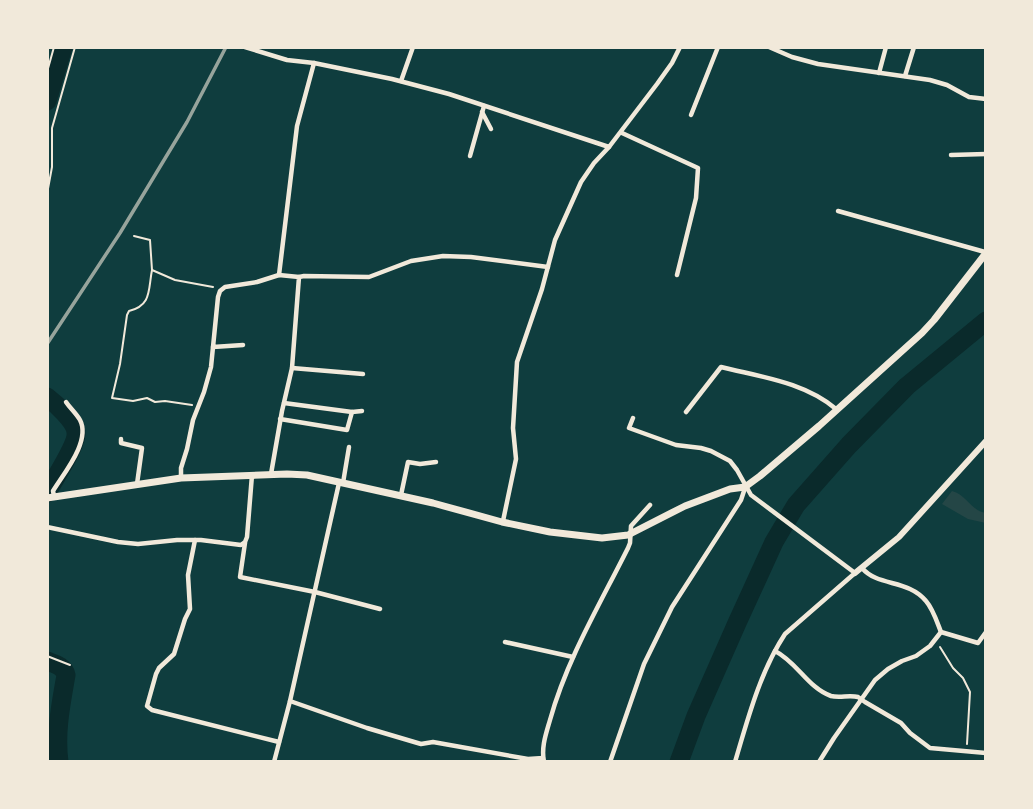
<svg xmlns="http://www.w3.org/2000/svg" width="1033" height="809" font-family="'Noto Serif',serif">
<rect width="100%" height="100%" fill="#0f3d3e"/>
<!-- green -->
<path fill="#244646" d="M952 491C967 495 971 511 986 513V523L968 519 942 504Z"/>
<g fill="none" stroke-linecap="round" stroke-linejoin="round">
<!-- river -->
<g stroke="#0a2a2b" stroke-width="19">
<path d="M47 101 63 47"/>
<path d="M47 397C56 404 75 421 76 432 78 444 54 479 47 493"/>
<path d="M47 661C55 664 64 666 66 675 61 704 55 732 59 762"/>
<path d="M679 762 696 716 737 623 774 542 796 505 849 445 907 386 986 321"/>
</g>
<!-- path -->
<g stroke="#f1e9da" stroke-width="2">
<path d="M47 72 54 47"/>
<path d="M47 194 52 167V128L75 47"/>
<path d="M134 236 150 240 152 270 175 280 213 287"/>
<path d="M152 270C148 290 152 305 129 311L127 315 120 364 112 398 133 401 147 398 155 402 165 401 192 405"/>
<path d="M940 647 953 668 963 678 970 692 967 744"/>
<path d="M47 656 70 665"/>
</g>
<!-- minor -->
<g stroke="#f1e9da" stroke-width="4.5">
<path d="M245 47 287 60 314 63 392 79 449 94 609 147 657 84 672 63 680 47"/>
<path d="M769 47 792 57 818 64 930 80 947 85 969 97 986 99"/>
<path d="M879 73 886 47"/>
<path d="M905 76 914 47"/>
<path d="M401 81 413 47"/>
<path d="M482 112 491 129"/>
<path d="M691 115 718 47"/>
<path d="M622 133 698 168 696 198 677 275"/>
<path d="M951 155 986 154"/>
<path d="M470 156 484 106"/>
<path d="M838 211 985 252"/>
<path d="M279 275 297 126 314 63"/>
<path d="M299 277 304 276 369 277 411 261 443 256 471 257 548 267"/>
<path d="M243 345 213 347 218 297 220 291 225 287 257 282 279 275 299 277 292 368 282 411 271 474"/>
<path d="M292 368 363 374"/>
<path d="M284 403 352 412 362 411"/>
<path d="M686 412 721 367C761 377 804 382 836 409"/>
<path d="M633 418 629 428 676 445 701 448 711 451 730 461 737 470 751 495 855 573 785 634C760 672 748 718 735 762"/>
<path d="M280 419 347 430 352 412"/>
<path d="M121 439V443L142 448 137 484"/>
<path d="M181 478V468L187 449 193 420 204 392 211 367 213 347"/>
<path d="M343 483 349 447"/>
<path d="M401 495 408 462 420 464 436 462"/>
<path d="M54 496 53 491C64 473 91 441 80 420 76 413 70 408 66 402"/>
<path d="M503 521 516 459 513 428 517 362 542 289 555 240 581 182 594 163 609 147"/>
<path d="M47 527 118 542 138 544 177 540H201L241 545 245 542 247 537 252 475"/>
<path d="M195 540 188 575 190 609 185 619 174 654 159 668 156 674 147 706 152 710 279 742"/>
<path d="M245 543 240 577 315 592 380 609"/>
<path d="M862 568C878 587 908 579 926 601 933 609 937 622 941 632L978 643 986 632"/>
<path d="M505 642 573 657"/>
<path d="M775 651C797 662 808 688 831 696 839 698 850 695 858 697L865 702 901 723 910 733 930 748 986 753"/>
<path d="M290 701 367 728 421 744 433 742 528 759 543 758"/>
<path d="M274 762 290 701 339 483"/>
<path d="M544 762C541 747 546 734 550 720 567 659 600 604 628 548L630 543 631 526 650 505"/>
<path d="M610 762 644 664 672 607 741 500 745 488"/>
<path d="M819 762 834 738 875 680 888 669 902 661 916 656 930 646 941 632"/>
</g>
<!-- tertiary -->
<path stroke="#f1e9da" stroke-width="6" d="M855 573 899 537 986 441"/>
<!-- secondary -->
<path stroke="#f1e9da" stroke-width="7" d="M47 498 181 478 287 474 307 475 433 503 502 522 550 532 602 538 628 535 685 506 730 489 745 487 760 476 819 426 922 333 934 320 986 253"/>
<!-- rail -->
<path stroke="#97a49c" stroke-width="3.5" d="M47 344 120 233 187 122 226 47"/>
</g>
<!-- border -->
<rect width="1033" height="809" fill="none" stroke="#f1e9da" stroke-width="98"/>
</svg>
